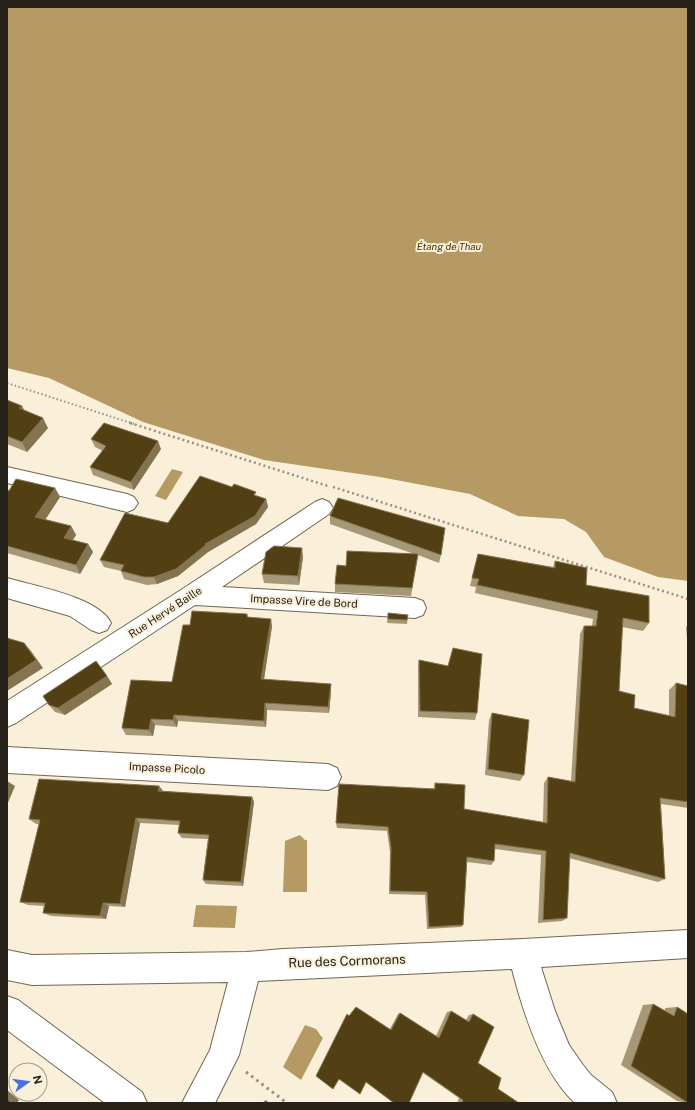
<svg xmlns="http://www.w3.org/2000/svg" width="695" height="1110" font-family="'Public Sans',sans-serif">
<rect width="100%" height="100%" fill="#faefd9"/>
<!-- water -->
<g fill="#b59b63">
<path d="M7 7H688V581L658 577 604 557 586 532 564 519 518 516 470 494 380 477 264 460 143 422 49 378 7 368Z"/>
<path d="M172 469 183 472 166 500 155 496Z"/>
<path d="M300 835 305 840H307V892H283L285 841Z"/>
<path d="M196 905 237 906 235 928 193 927Z"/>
<path d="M305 1025 316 1029 321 1036 323 1038 301 1080 283 1067Z"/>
</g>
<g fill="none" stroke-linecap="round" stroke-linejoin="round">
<defs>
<g id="street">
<path d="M7 467 127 494 134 497 138 503 134 509 127 512 7 483Z"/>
<path d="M322 499 329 502 333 508 329 514 222 587 415 598 423 601 426 608 423 615 415 618 195 605 16 723 7 727V701L184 588 315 502Z"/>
<path d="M7 578C34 586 99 597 111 623L107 630 99 633 91 630 70 616 7 598Z"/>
<path d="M7 747 328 764 337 768 341 777 337 786 328 790 7 773Z"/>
<path d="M688 930V958L541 967 555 1011 569 1045 583 1065 591 1075 612 1092 617 1103H575C542 1073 523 1012 512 969L258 981 239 1055 215 1103H182L210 1050 228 982 32 985 7 980V950L32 955 247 952 283 949 523 939Z"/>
<path d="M7 996 18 1000 142 1092 147 1103H105L7 1030Z"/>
</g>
</defs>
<!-- street casing -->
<use href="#street" stroke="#706652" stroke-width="2"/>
<!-- path-far2 -->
<path stroke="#978f7f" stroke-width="2" stroke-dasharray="1.5 2.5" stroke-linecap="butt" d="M7 383 134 424"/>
<!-- path-far1 -->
<g stroke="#978f7f" stroke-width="2.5" stroke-dasharray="2 3" stroke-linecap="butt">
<path d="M130 423 328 486"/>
<path d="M333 487 688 599"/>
</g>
<!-- path -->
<path stroke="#978f7f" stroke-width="3" stroke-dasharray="2.5 4" stroke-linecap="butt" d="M246 1072 287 1103"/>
<!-- street -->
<use href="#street" fill="#fff" fill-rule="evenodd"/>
</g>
<!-- wall -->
<g fill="#a69776">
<path d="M7 400 22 406 24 410 48 428 27 452 7 444Z"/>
<path d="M91 439 161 449 134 490 93 475 90 467 103 451 95 447Z"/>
<path d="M55 488 60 497 45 520 71 526 76 535 73 540 88 544 93 552 80 574 7 553V490Z"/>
<path d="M257 496 266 499 268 507 256 524 208 552 178 576 157 584 147 585 124 579 121 571 104 567 100 560 168 523Z"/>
<path d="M330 516 441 555 439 563 418 555 411 596 335 592V584L346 566 414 554 330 524Z"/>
<path d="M478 554 553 567 555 561 586 585 649 623 643 631 622 627 619 691 634 708 669 716V690L676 683 688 686V808L661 804 665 879 658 882 569 858 567 918 562 921 538 923 541 855 495 849 494 861 491 865 467 862 463 925 461 927 427 929 425 895 389 894 390 852 387 831 337 828 336 823 434 788 435 783 464 809 543 822 544 783 548 777 571 781 580 634 584 626H592L593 619 475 593 476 587 470 586Z"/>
<path d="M303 557 299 585 264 583 262 574Z"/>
<path d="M388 613 408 615 407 624 387 623Z"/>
<path d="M247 614 248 617 272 626 264 679 331 692 329 713 267 710 266 727 178 721 177 727 155 725 153 736 126 735 122 728 172 682 190 625Z"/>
<path d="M688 625V652L686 627Z"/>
<path d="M419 660 477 713 475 720 418 717V667Z"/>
<path d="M107 676 112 684 65 715 55 712 49 705Z"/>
<path d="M492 713 524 775 520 781 485 775 489 720Z"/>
<path d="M159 786 163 791 252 797 254 802 243 886 206 884 203 880 208 839 182 838 178 833 179 825 140 823 125 907 109 906 106 919 51 916 43 913 44 906 28 905 20 902 39 824H36L29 819Z"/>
<path d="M653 1004 665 1011V1008L677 1007 688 1014V1103L677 1101 621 1065 643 1005Z"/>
<path d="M451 1011 466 1020 469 1015 473 1014 478 1063 498 1089 519 1103H457L459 1098 423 1073 349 1016 390 1029 398 1014 400 1013 436 1036 447 1012Z"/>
</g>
<!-- shaded-wall -->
<g fill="#84744f">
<path d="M22 406 27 416 19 408Z"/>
<path d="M43 418 48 428 27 452 22 442Z"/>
<path d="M158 441 161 449 134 490 131 482Z"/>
<path d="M55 488 60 497 41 526 35 517Z"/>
<path d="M266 499 268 507 256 524 208 552 178 576 157 584 154 577 205 544Z"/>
<path d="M71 526 76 535 69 546 64 538Z"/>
<path d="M88 544 93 552 80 574 76 565Z"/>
<path d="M302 548 303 557 299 585 298 576Z"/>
<path d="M271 619 272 626 263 686 261 679Z"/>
<path d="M24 643 31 651 43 668 7 691V679Z"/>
<path d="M107 676 112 684 65 715 58 708Z"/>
<path d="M331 684V692L329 713 328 707Z"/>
<path d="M265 703 267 710 266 727 264 721Z"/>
<path d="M174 715 178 721 177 727 173 720Z"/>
<path d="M151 719 155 725 153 736 149 730Z"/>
<path d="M7 782V781L15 786 7 805Z"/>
<path d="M159 786 163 791H158Z"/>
<path d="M252 797 254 802 243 886 241 882Z"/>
<path d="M136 818 140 823 125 907 120 904Z"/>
<path d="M103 903 109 906 106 919 100 916Z"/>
<path d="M7 1090 19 1100 17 1103H9L7 1099Z"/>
<path d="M266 1100 269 1103H262Z"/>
</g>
<!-- building -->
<g fill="#523f14" stroke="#84744f">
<path d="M7 400 22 406 19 408 43 418 22 442 7 436Z"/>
<path d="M104 423 158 441 131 482 90 467 106 446 91 439Z"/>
<path d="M200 476 232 487 234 484 256 492 254 495 266 499 255 516 205 544 206 545 176 569 154 577H144L121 571 124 565 100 560 125 513 168 523Z"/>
<path d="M16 479 55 488 35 517 71 526 64 538 88 544 76 565 7 546V490L9 491Z"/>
<path d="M338 498 445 528 441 555 330 516Z"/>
<path d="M274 546 302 548 298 576 262 574 266 552Z"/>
<path d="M347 551 418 554 412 588 335 584 337 565 346 566Z"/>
<path d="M478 554 555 568V561L587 568 586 585 649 596V623L623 618 619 691 635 695 634 708 675 717 676 683 688 686V802L660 798 665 879 570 853 567 918 543 920 546 851 495 844 494 861 467 857 463 925 429 927 427 892 390 891 391 848 388 827 336 823 339 784 435 789V783L465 785 464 809 547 823 548 777 575 782 584 626H596L598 611 477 585 479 579 472 578Z"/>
<path d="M192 611 247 614V617L271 619 261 679 331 684 328 707 265 703 264 721 174 715 173 720 151 719 149 730 122 728 131 680 172 682 183 625H190Z"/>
<path d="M388 613 408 615 407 620 388 619Z"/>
<path d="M7 638 24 643 36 660 7 679Z"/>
<path d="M453 648 482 654 477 713 420 711 419 660 448 666Z"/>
<path d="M96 661 107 676 58 708 49 705 43 696Z"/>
<path d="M492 713 529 720 524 775 488 769Z"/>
<path d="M39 779 159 786 158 791 252 797 241 882 203 880 209 835 178 833 180 821 136 818 120 904 103 903 100 916 43 913 45 903 20 902 40 820 29 819Z"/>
<path d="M653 1004 674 1016 677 1007 688 1014V1103L631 1066Z"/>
<path d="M356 1007 391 1030 400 1013 439 1038 451 1011 469 1022 473 1014 494 1027 478 1063 501 1078 498 1089 519 1103H462L463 1100 423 1072 409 1103H394L366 1082 360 1094 339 1079 333 1089 316 1076 347 1014 349 1016Z"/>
<path d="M7 1099 10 1101 9 1103H7Z"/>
</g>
<g text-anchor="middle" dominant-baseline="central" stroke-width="4" stroke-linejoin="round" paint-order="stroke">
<!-- far-water labels -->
<g font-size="10" font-style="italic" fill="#412f00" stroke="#faefd9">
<text x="449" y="246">Étang de Thau</text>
</g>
<!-- street labels -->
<g font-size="11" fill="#26221a" stroke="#faefd9">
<text transform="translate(304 601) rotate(3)">Impasse Vire de Bord</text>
<text transform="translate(165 612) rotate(-33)">Rue Hervé Baille</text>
<text transform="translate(167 768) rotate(3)">Impasse Picolo</text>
</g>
<!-- near-street labels -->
<g font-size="13" fill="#26221a" stroke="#faefd9">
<text transform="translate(347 961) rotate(-2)">Rue des Cormorans</text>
</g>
</g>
<!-- border -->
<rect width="695" height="1110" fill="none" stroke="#26221a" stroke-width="16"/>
<!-- north arrow -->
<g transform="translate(28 1082) rotate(76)"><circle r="19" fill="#faefd9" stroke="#a59d8d"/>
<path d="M0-3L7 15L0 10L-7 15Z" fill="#4672e4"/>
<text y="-6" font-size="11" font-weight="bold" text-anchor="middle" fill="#26221a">N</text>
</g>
</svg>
